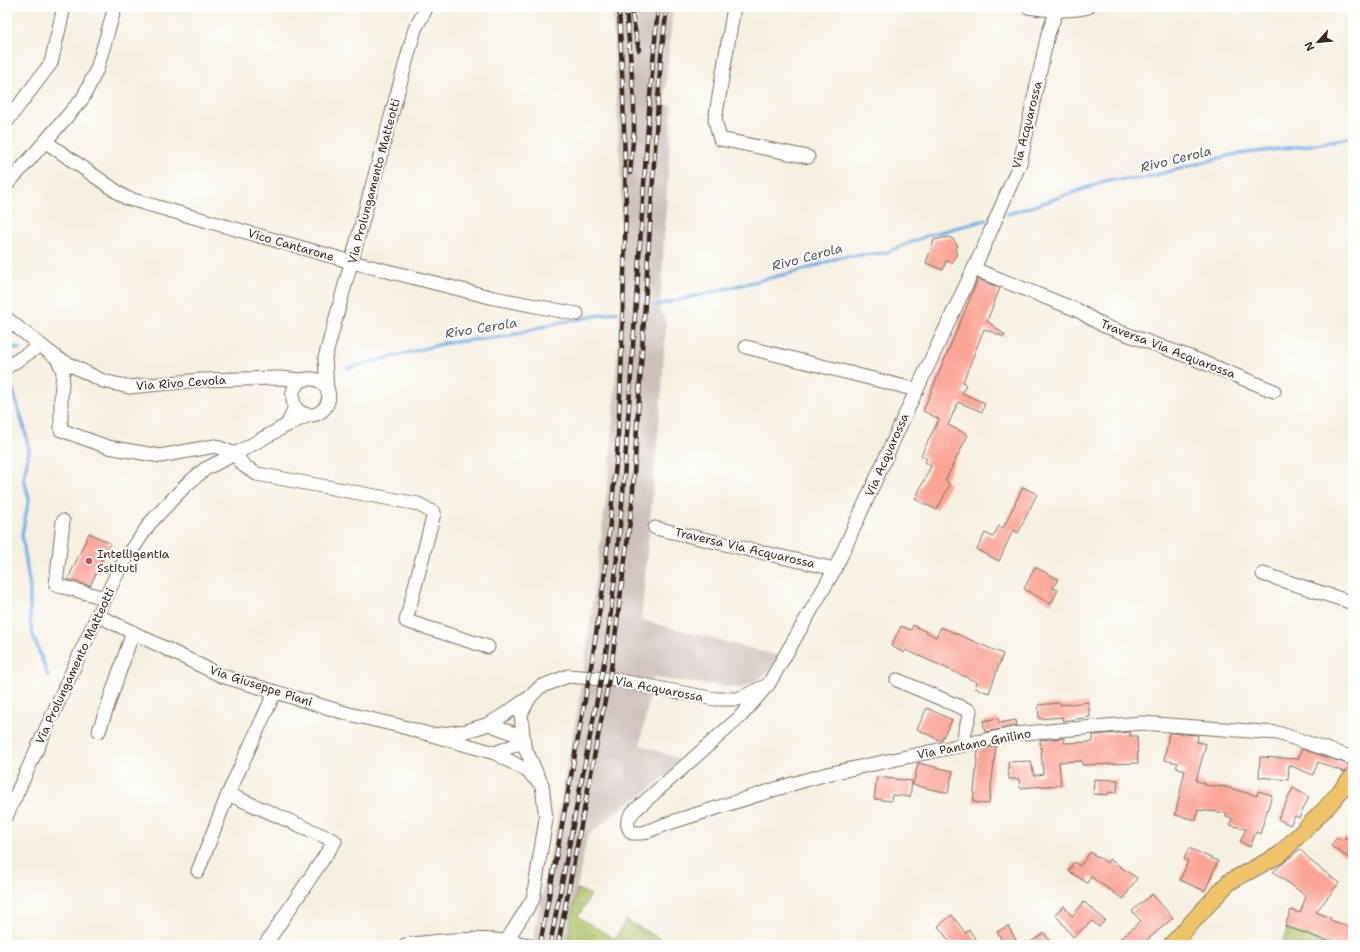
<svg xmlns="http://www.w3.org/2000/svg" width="1360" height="952" font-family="'Shantell Sans',sans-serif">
<defs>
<pattern id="grass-tufts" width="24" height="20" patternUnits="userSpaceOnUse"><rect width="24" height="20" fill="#b0c66b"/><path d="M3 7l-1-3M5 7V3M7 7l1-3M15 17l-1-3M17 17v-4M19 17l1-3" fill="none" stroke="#98aa5c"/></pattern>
</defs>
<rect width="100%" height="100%" fill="#fff"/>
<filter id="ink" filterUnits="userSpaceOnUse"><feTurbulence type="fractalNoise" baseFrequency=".025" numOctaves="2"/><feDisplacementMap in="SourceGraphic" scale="8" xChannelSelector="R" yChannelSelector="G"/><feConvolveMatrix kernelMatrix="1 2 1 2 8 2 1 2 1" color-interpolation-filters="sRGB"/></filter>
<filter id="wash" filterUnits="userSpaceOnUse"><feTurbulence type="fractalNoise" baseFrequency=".012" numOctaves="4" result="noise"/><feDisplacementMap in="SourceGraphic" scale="16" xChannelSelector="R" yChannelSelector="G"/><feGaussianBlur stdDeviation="0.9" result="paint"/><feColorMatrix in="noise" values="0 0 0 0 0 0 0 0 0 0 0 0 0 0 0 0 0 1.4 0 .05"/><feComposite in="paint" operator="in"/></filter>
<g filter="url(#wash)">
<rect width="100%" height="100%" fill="#f6f0e0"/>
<!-- railway -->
<path fill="#cfc0bb" d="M612 7H673L664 104 672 106 660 310 666 321 662 388 641 620 780 656 774 664 764 676 752 683 741 688 653 678 640 745 677 758 680 765 643 794 627 803 587 836 577 889 567 945H532L556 825 582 685 610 467 621 296V182Z"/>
<!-- grass -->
<g fill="url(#grass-tufts)" stroke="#767844">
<path d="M577 889 591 895 578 917 615 939 626 920 671 945H567Z"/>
<path d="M1287 929 1333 945H1282Z"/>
</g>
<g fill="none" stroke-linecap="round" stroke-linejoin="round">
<!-- stream -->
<g stroke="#75b0e6" stroke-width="3.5">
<path d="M1008 214 1034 206 1109 180 1145 178 1231 155 1310 145 1353 137"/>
<path d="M654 306 807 269 840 257 885 253 929 235 986 220"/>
<path d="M7 346 19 349"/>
<path d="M348 368 446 343 509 336 552 324 617 312"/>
<path d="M7 372 25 430 29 450 24 479 29 499 22 534 30 588V620L33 635 48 676"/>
</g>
</g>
<g id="blocks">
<!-- building -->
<g fill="#faa496">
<path d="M948 237 953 239 958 246 955 250 957 253 952 263 946 261 943 270 926 263 934 240Z"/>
<path d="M978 279 1000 288 987 321 1005 335 1004 337 984 329 963 382 966 385 962 393 985 403 982 412 958 402 948 425 968 435 945 481 950 484 937 510 915 499 931 466 925 462 927 459 921 455 939 419 923 411Z"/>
<path d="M1023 487 1037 494 1018 533 1013 530 999 561 977 550 985 533 993 537 999 526 1003 528Z"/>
<path d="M89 533 110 543 90 586 68 579Z"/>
<path d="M1035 567 1058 579 1053 588 1058 590 1051 604 1024 589Z"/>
<path d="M913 625 936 637 941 627 1003 654 989 693 975 688 977 682 906 650 904 653 891 646 901 626 911 630Z"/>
<path d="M1088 702 1090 717 1063 721 1062 717 1039 719 1038 705 1060 703V705Z"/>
<path d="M927 708 952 720 941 741 917 729Z"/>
<path d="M998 718 999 723 1016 720 1017 726 985 732 983 721Z"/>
<path d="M1130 732V736H1137L1138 763 1082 765V761L1059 762 1061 785 1020 788 1019 779H1009L1008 762 1031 761 1034 776 1043 774 1040 740 1064 738V743L1093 742V735Z"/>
<path d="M1169 733 1198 735 1197 742 1206 744 1196 781 1205 783 1204 785 1226 787 1257 796 1258 791 1272 795 1260 834 1256 832 1250 847 1240 842 1246 829 1230 825 1232 818 1226 817 1227 813 1198 810 1196 820 1175 815 1185 770 1176 767 1178 763 1164 760Z"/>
<path d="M996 746 989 804 973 802 978 750Z"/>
<path d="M1302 749 1350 765 1344 772 1318 762 1313 775 1289 765 1288 780 1259 777 1260 757 1298 759Z"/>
<path d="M918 763 953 771 948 793 913 785Z"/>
<path d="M877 777 912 781 910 797 892 795 891 801 874 799Z"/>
<path d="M1094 779 1118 780 1117 793 1109 792 1108 795 1093 794Z"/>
<path d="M1293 788 1309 797 1299 818 1295 816 1290 825 1278 819Z"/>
<path d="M1337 837 1343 840 1345 837 1353 842V861L1331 846Z"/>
<path d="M1189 848 1218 861 1205 891 1180 880 1188 861 1184 859Z"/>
<path d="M1300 849 1312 862 1339 883 1316 912 1331 918 1330 920 1353 928V945H1338L1285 926 1291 910 1300 913 1306 896 1273 872Z"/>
<path d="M1090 852 1107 863 1109 859 1137 878 1123 899 1091 877 1087 883 1069 871 1074 862 1080 866Z"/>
<path d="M1152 894 1173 918 1141 945H1113L1141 921 1132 911Z"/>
<path d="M1084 902 1105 920 1099 927 1092 921 1073 937 1055 914 1064 906 1072 916Z"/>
<path d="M952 915 965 933 969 930 977 941 972 945H952L938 926Z"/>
<path d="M1008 926 1019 945H1005L997 932Z"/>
<path d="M1044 933 1052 945H1026Z"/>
</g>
</g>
</g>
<g filter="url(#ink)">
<use href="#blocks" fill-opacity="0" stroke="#7c6f62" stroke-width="1"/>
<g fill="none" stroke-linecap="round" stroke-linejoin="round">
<defs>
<g id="minor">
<path d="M734 7 715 120 720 139 808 157"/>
<path d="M1028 7C1048 10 1068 12 1088 7"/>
<path d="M7 121 51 63 64 7"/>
<path d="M46 142 126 198 352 262 494 298 577 314"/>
<path d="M7 184 22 168 83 98 97 69 115 7"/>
<path d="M974 269 1077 310 1104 326 1190 357 1274 391"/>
<path d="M7 319 57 358 103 381 129 387 201 380 279 378 302 380"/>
<path d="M746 347 917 390"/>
<path d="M57 358 63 371 61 396V430L108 447 160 456 215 446 235 454 244 466 257 474 418 504 434 513 406 621 488 647"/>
<path d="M7 367 41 345"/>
<path d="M327 390 325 358 415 29 427 7"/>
<path d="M287 425C289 420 295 410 294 405 293 399 291 395 294 389 296 384 302 379 308 379 314 378 319 380 323 384 341 401 313 430 294 406"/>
<path d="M63 521 56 585 105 598"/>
<path d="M655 528 835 569"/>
<path d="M1263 574 1353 603"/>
<path d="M97 615 222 676 349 714 400 726 495 753 526 770 542 785"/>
<path d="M897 680 970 711 962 745"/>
<path d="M764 689 740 717 633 812C627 820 625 825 632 833H643L672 822 792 784 827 774 1013 734 1142 723 1278 733 1353 758"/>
<path d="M489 724 523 737"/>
<path d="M99 731 133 632"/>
<path d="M433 735 467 731 489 724 505 714 530 697 540 687 568 676 616 680 715 699H738L768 685 835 569 911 402 982 251 1020 163 1048 34 1057 10"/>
<path d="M495 753 515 745 523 737"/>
<path d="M228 794 335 841 265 945"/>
<path d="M7 815 109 590 120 568 150 523 185 486 205 469 235 454 287 425 309 415"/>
<path d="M198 871 228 794 275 692"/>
<path d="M507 940 533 899 546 819 542 785 524 746 521 714 529 699"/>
<path d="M7 945H8"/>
<path d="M405 945C446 939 488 936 529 945"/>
</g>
<path id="major" d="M1171 945 1229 882 1279 855 1327 807 1353 776"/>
</defs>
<!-- minor casing -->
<use href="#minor" stroke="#7c6f62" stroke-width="15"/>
<!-- major casing -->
<use href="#major" stroke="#7c6f62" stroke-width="18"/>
<!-- minor -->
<use href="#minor" stroke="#fff" stroke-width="13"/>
<!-- major -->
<use href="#major" stroke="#efc469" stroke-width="16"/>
<defs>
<g id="rail">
<path d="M626 7 634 100V131L630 173"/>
<path d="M632 15 639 50"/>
<path d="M540 945 591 667 604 581 617 454 621 377 626 205 623 93 619 7"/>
<path d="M550 945 606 653 615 577 623 493 650 96 658 7"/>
<path d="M558 945 611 669 632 505 661 55 667 7"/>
</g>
</defs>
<!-- rail casing -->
<use href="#rail" stroke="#3b2a1e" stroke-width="4.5"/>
<!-- rail -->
<use href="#rail" stroke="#fff" stroke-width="3" stroke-dasharray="9" stroke-linecap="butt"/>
</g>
</g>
<!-- markers -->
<circle fill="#d1495b" stroke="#fff" stroke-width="1.5" cx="89" cy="561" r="4"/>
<g text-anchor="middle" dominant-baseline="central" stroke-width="4" stroke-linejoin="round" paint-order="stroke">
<!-- street labels -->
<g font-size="12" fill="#3b2a1e" stroke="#fff">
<text transform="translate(1027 125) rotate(-76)">Via Acquarossa</text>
<text transform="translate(374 181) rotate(-75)">Via Prolungamento Matteotti</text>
<text transform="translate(291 245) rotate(16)">Vico Cantarone</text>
<text transform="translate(1168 349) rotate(21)">Traversa Via Acquarossa</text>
<text transform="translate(181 383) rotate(-4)">Via Rivo Cevola</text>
<text transform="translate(887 455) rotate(-66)">Via Acquarossa</text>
<text transform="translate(745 548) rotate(13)">Traversa Via Acquarossa</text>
<text transform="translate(75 666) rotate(-65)">Via Prolungamento Matteotti</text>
<text transform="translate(261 686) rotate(18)">Via Giuseppe Piani</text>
<text transform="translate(659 689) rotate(11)">Via Acquarossa</text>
<text transform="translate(974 744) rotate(-11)">Via Pantano Gnilino</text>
</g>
<!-- poi labels -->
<g font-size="12" fill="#3b2a1e" stroke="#fff" text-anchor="start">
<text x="97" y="554">Intelligentia<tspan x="97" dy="14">Sstituti</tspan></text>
</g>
<!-- water labels -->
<g font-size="13" font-style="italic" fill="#4f5964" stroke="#fff">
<text transform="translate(1176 159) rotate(-14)">Rivo Cerola</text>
<text transform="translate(807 257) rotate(-15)">Rivo Cerola</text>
<text transform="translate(481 328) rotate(-9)">Rivo Cerola</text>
</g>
</g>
<!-- margin -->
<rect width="1360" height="952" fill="none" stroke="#fff" stroke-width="24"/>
<!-- north arrow -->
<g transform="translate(1318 42) rotate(243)" stroke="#ffffff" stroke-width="3" paint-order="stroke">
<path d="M0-3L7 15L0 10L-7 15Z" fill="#3b2a1e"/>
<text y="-6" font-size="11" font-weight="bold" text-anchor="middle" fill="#3b2a1e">N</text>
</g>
</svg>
